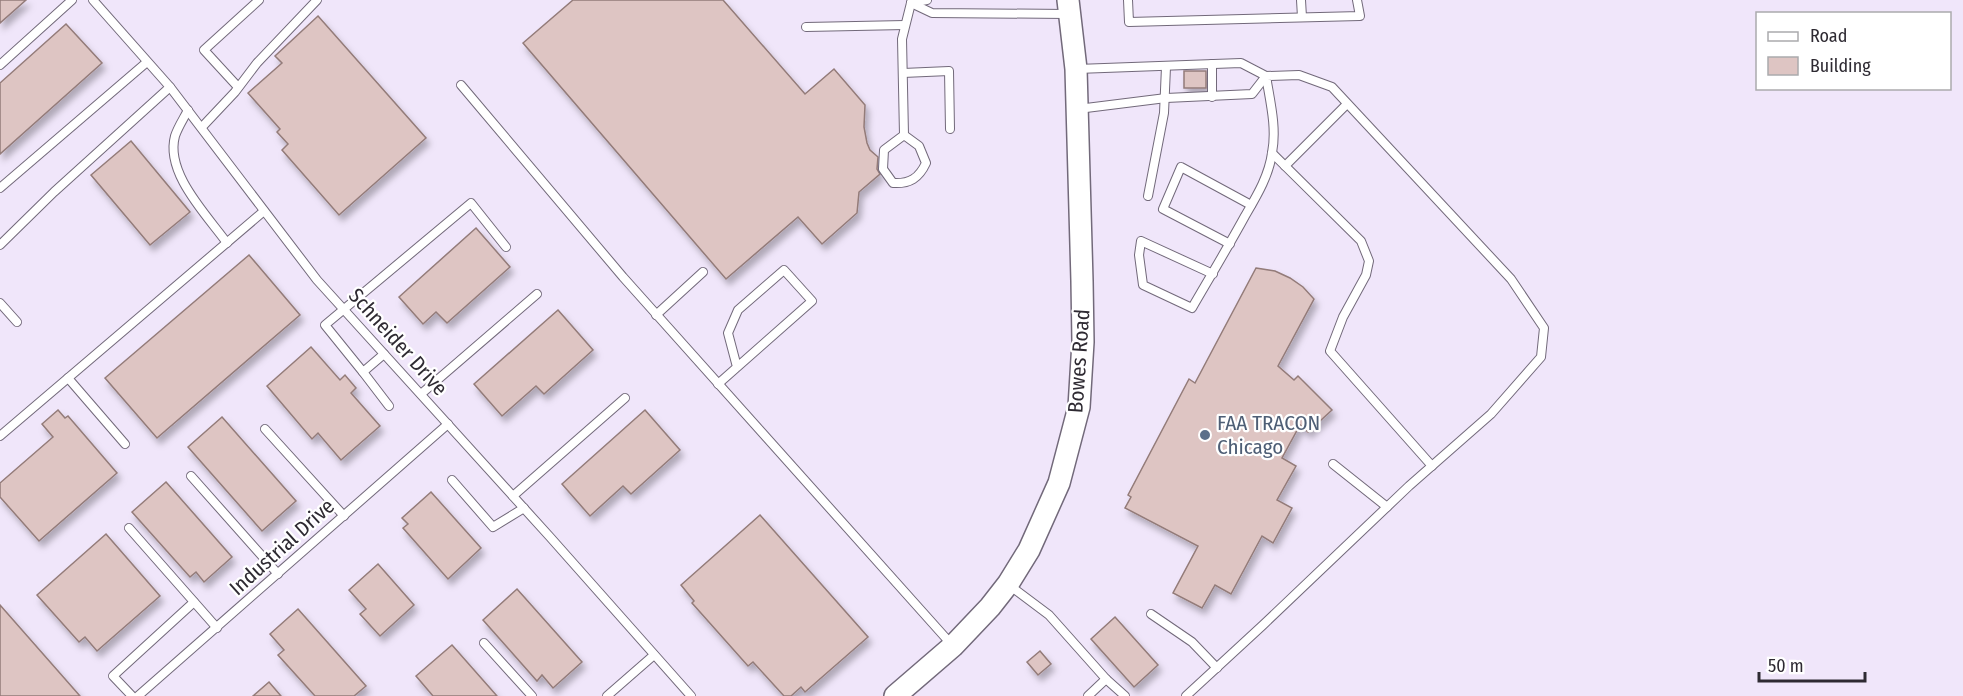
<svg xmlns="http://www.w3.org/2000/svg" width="1963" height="696" font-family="'Fira Sans Condensed',sans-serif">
<defs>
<filter id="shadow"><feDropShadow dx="3.5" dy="6" stdDeviation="3" flood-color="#0004"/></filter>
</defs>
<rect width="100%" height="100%" fill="#f0e6fa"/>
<!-- building -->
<g fill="#dec5c3" stroke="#937b79" stroke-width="1.5" filter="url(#shadow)">
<path d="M0 0H26L0 23Z"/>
<path d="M573 0H723L805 94 834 69 865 105 864 127 867 143 870 150 878 157 877 169 880 174 859 192 857 213 822 244 798 217 726 279 523 43Z"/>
<path d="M318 16 426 138 339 215 282 150 288 144 277 132 280 129 248 93 282 63 275 56Z"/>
<path d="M66 24 102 63 0 154V83Z"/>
<rect x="1184" y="71" width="22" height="17"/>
<path d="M131 141 190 212 150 245 91 175Z"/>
<path d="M476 228 510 267 447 323 436 312 423 324 399 297Z"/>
<path d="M249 255 300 315 157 438 105 378Z"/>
<path d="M1256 268 1275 271 1290 278 1303 287 1314 299 1278 366 1294 380 1298 376 1332 410 1308 432 1300 425 1282 458 1296 466 1277 500 1292 508 1273 543 1262 536 1231 594 1215 585 1202 608 1173 593 1198 546 1125 508 1131 497 1128 495 1189 379 1195 383Z"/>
<path d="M558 310 593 350 544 394 536 386 502 416 474 384Z"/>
<path d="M311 347 340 380 345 375 356 388 351 393 380 426 341 460 318 433 312 439 267 386Z"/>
<path d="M58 410 65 418 68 416 117 473 39 541 0 497V483L53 437 42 424Z"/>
<path d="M645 410 680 450 631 494 623 486 590 516 562 484Z"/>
<path d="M222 417 296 501 262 531 188 447Z"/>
<path d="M166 482 232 557 204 582 196 572 190 577 132 512Z"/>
<path d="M431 492 481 548 448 579 403 528 408 524 402 518Z"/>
<path d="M760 515 868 637 805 692 801 687 791 696H784L753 662 748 666 692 603 694 601 681 585Z"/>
<path d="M106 534 160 596 97 651 85 637 79 642 37 595Z"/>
<path d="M378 564 414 605 380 636 360 614 366 609 349 590Z"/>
<path d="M517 589 582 662 553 688 542 675 537 681 483 620Z"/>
<path d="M0 605 80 696H0Z"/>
<path d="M298 609 366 686 354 696H315L278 655 284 650 270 634Z"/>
<path d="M1115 617 1158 665 1134 687 1091 639Z"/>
<path d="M452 645 497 696H433L416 676Z"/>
<path d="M1040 651 1051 664 1038 675 1027 662Z"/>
<path d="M269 682 281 696H253Z"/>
</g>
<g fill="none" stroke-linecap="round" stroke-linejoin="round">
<defs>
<g id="lane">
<path d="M93 0 170 87 317 280 550 537 691 696"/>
<path d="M1128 0 1129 22 1360 16 1357 0"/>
<path d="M1301 0 1302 17"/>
<path d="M911 3 932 13 1068 14"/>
<path d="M911 3 927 0"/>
<path d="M806 27 905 25"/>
<path d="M1212 64V97"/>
<path d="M0 65 72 0"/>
<path d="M1077 69 1241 63 1266 76 1252 94 1166 98 1078 109"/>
<path d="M903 73 949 71 950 129"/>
<path d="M461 85 623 277 952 645"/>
<path d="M238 87 204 50 259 0"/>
<path d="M188 110C184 118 178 127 175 136 165 173 206 214 227 243"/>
<path d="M202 127 235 92 257 63 317 0"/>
<path d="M904 135 884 150 883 169 893 183C910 184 919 178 926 163L919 146 904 135 902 39 911 3"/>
<path d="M1272 153 1361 241 1369 261 1366 275 1343 317 1330 351 1432 466"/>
<path d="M1285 166 1347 104"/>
<path d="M0 188 147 62"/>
<path d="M1148 196 1164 113 1166 67"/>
<path d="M1230 244 1163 209 1181 167 1251 205"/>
<path d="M0 245 54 192 170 87"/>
<path d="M0 303 17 322"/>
<path d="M656 315 703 272"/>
<path d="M384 354 363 372 325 325 471 203 506 247"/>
<path d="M363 372 389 406"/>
<path d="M68 378 125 444"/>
<path d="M718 384 812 301 784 270 738 310 728 333 737 367"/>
<path d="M421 394 537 294"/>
<path d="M265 429 344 516"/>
<path d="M0 436 264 211"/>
<path d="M1333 464 1387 507"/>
<path d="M191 476 278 574"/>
<path d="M452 480 493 527 524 508"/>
<path d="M513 496 625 398"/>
<path d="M129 528 217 628"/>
<path d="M1009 585 1049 615 1106 679 1125 696"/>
<path d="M1151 614 1192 642 1217 668"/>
<path d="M484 643 532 696"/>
<path d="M132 696 113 676 194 602"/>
<path d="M138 696 448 424"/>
<path d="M607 696 654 655"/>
<path d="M1088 696 1106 679"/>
<path d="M1186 696 1263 625 1409 486 1491 414 1541 357 1544 328 1511 279 1332 87 1299 75 1266 76C1270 101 1277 128 1272 153 1269 176 1256 197 1245 216 1228 247 1210 277 1192 308L1143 285 1139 255 1141 241 1213 274"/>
</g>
<path id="secondary" d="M895 696 953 646 990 607 1008 584 1029 550 1059 483 1079 407 1083 342 1082 281 1076 69 1068 0"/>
</defs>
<!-- lane casing -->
<use href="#lane" stroke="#72697a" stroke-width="10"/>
<!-- secondary casing -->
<use href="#secondary" stroke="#72697a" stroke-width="24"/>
<!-- lane -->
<use href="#lane" stroke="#fff" stroke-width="8"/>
<!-- secondary -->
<use href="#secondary" stroke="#fff" stroke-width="21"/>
</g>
<!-- markers -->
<circle fill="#5c6f8a" stroke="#fff" stroke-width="2" cx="1205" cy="435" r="6"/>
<g text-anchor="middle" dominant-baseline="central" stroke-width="4.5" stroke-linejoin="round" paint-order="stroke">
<!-- street labels -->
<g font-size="21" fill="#2e2a32" stroke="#fff">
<text transform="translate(398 342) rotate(48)">Schneider Drive</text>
<text transform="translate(1079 361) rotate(-86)">Bowes Road</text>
<text transform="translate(282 547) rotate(-42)">Industrial Drive</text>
</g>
<!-- service labels -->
<g font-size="21" fill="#4e5e75" stroke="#fff" text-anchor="start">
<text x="1217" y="423">FAA TRACON<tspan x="1217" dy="24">Chicago</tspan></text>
</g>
</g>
<!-- legend -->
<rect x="1756" y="12" width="195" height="78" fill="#ffffff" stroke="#abaaad" stroke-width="1.5"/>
<rect x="1768" y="32" width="30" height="9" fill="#ffffff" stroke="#abaaad" stroke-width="1.5"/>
<text x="1810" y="42" font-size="18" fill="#2e2a32">Road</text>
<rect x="1768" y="57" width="30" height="18" fill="#dec5c3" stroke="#abaaad" stroke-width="1.5"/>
<text x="1810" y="72" font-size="18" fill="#2e2a32">Building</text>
<!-- scale -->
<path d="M1759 672v9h106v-9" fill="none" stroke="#2e2a32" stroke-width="3"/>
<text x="1768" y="672" font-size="18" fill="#2e2a32" stroke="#ffffff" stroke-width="4.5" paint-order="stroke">50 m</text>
</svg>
